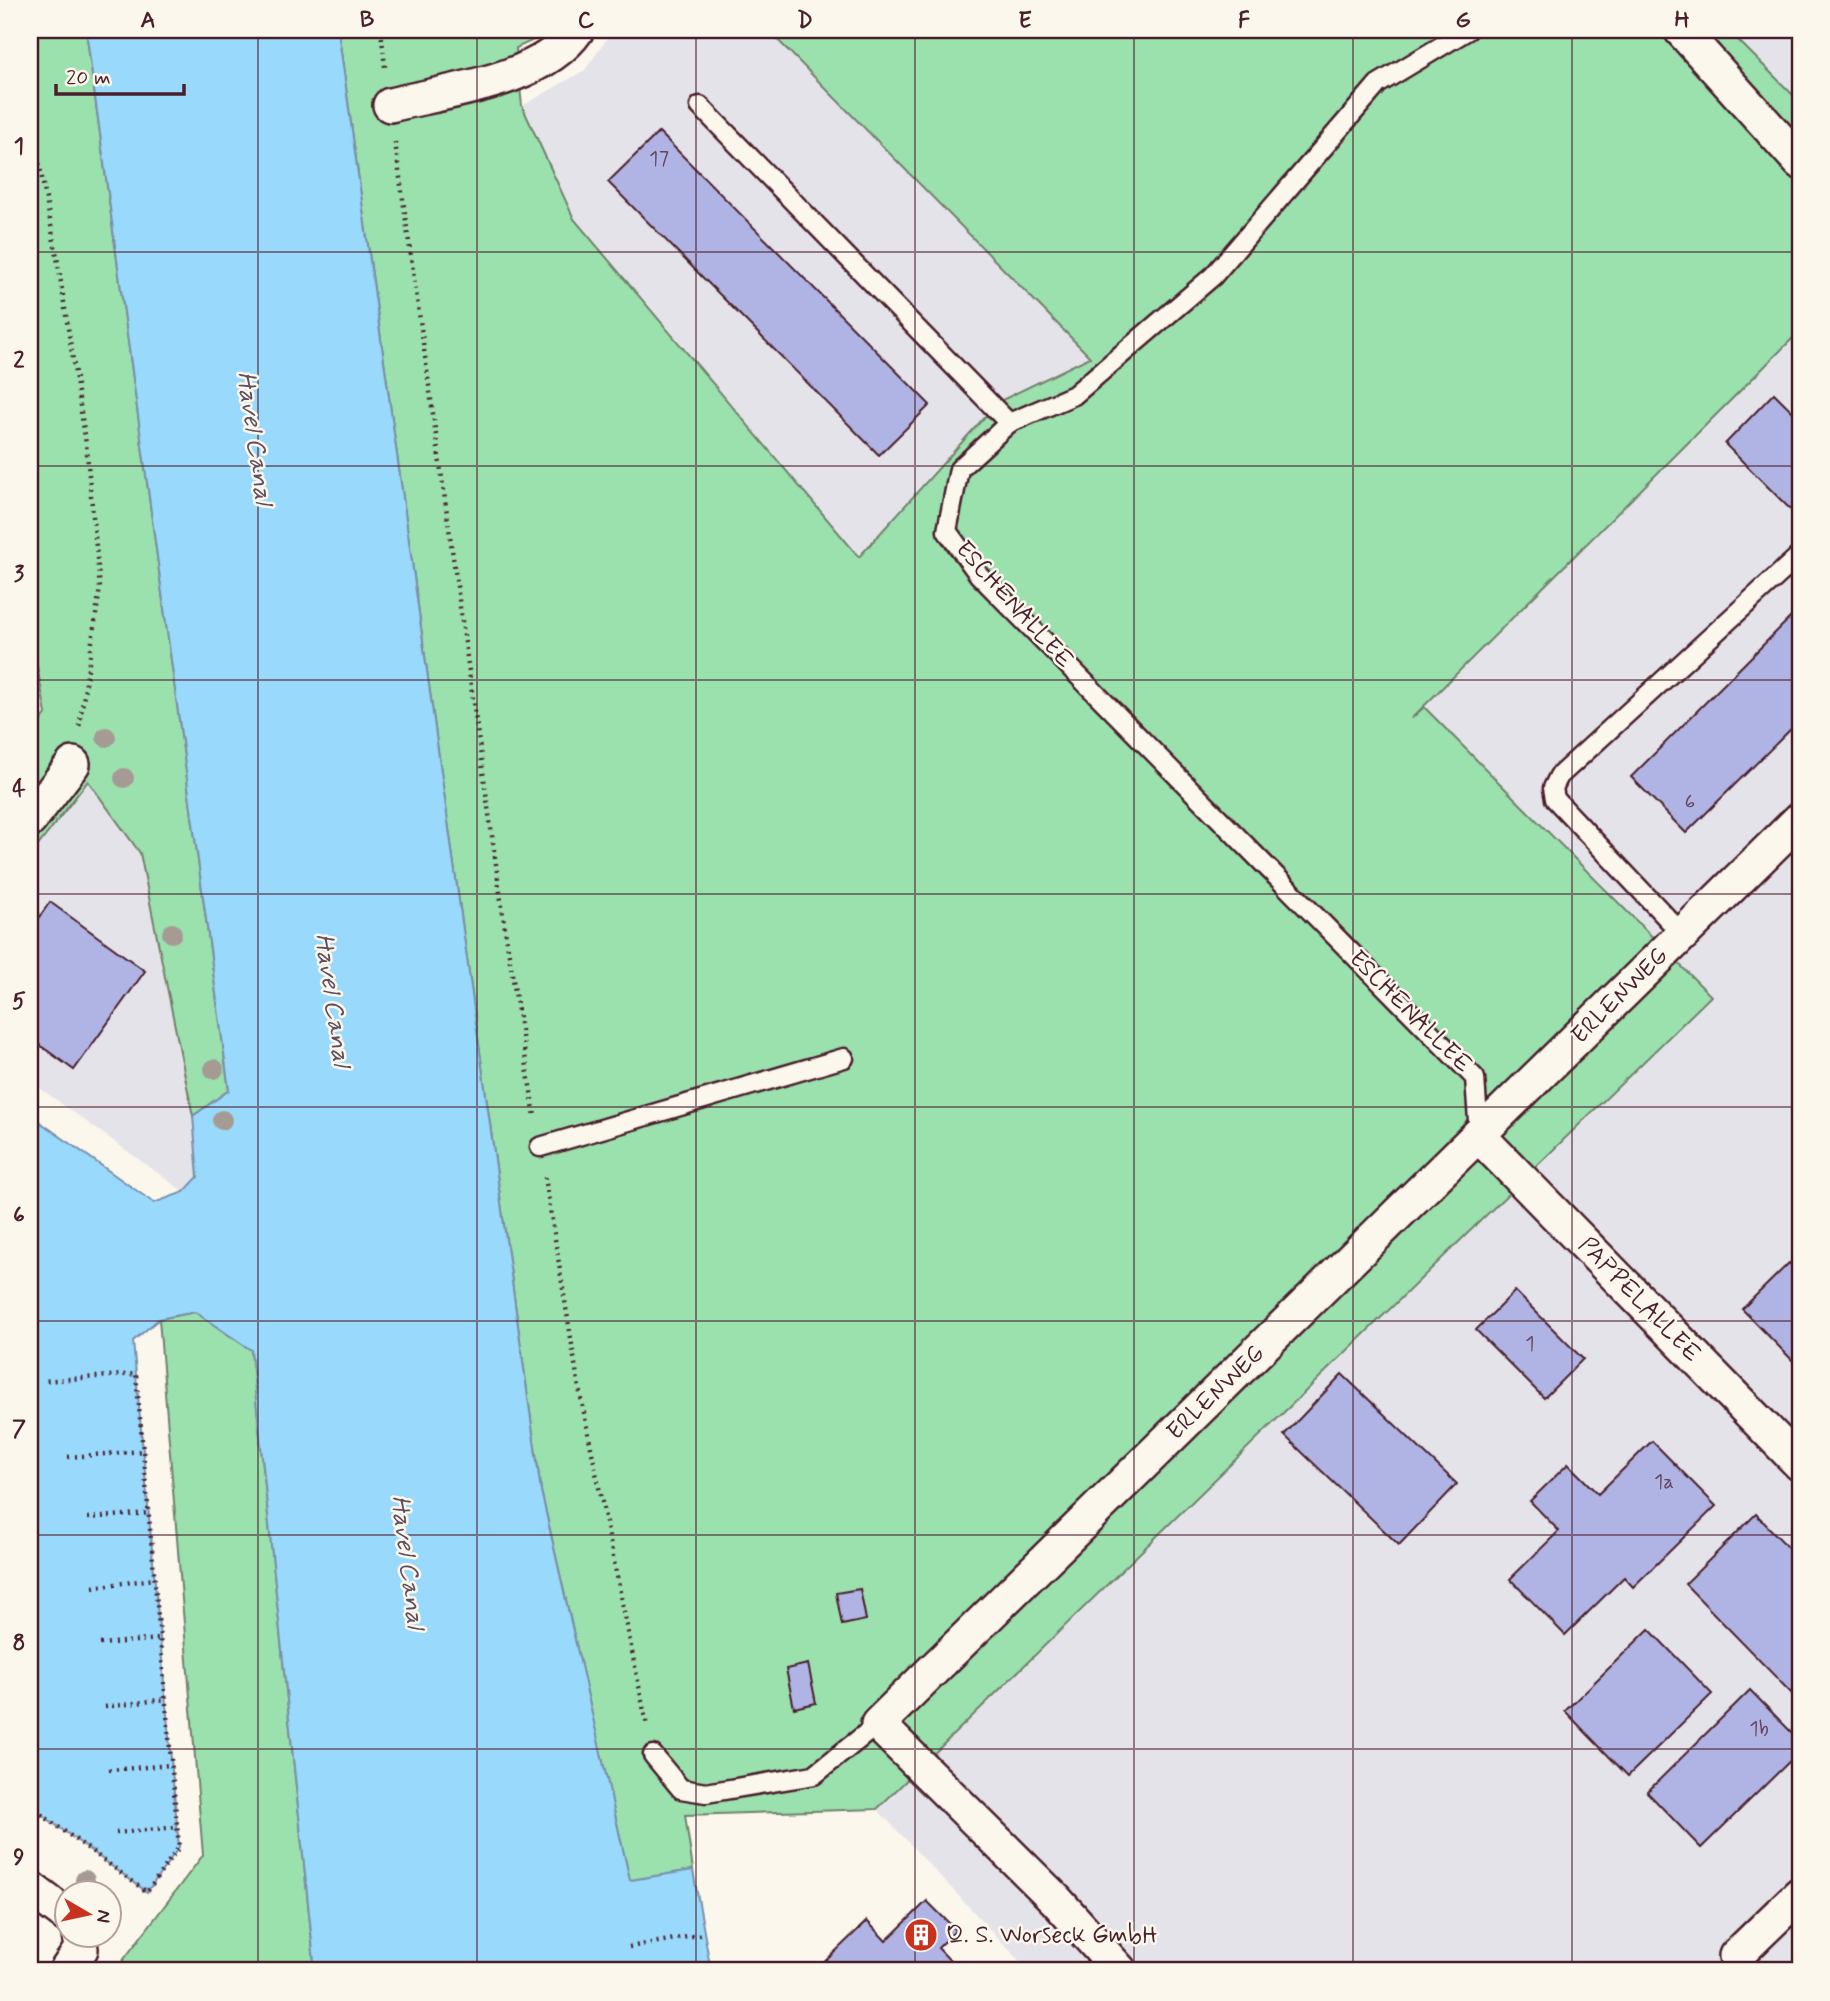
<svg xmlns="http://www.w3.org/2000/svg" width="1830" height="2001" font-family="Mynerve,sans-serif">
<rect width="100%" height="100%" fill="#fbf7ec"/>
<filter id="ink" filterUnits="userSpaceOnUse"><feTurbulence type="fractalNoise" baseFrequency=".0143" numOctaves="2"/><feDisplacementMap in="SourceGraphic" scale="14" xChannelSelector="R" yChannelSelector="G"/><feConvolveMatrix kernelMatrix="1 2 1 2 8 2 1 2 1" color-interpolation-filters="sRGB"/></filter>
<g filter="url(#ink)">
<!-- built -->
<g fill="#e4e3ea">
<path d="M613 30H768L1090 357 998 402 859 557 574 219 522 106 585 70Z"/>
<path d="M1728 30H1800V86L1792 94Z"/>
<path d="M1800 331V1971H1029L877 1809 1710 996 1424 707Z"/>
<path d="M88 780 140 853 193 1116 198 1177 184 1192 30 1081V856Z"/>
</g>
<!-- green -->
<g fill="#9ae1ae" stroke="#72806c" stroke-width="2">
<path d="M30 30H86L229 1090 193 1116 140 853 88 781 30 856V736L46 714 30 629Z"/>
<path d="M338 30H555L516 48 522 106 574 219 859 557 998 402 1090 357 768 30H1728L1792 94 1800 86V331L1411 719 1424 707 1711 996 877 1809 685 1815 693 1870 630 1881 541 1491Z"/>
<path d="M195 1312 251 1350 315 1971H115L203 1855 159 1319Z"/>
</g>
<!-- water -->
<path fill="#99d9fb" stroke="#798fa8" stroke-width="2" d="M86 30H338L541 1491 630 1880 693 1870 711 1971H315L251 1350 195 1312 159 1319 133 1341 179 1847 147 1892 30 1806V1115L154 1203 184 1192 198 1177 193 1116 229 1090Z"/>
<!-- building -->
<g fill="#b0b4e5" stroke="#4a1f2b" stroke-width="2">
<path d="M659 132 930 405 879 455 608 182Z"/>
<path d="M1774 393 1800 419V519L1725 444Z"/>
<path d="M1800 608V720L1686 833 1631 777Z"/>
<path d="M50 902 145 971 74 1070 30 1038V930Z"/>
<path d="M1789 1263 1800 1274V1368L1742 1309Z"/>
<path d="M1515 1291 1583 1359 1544 1398 1476 1330Z"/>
<path d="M1342 1374 1457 1484 1399 1545 1284 1435Z"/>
<path d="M1652 1441 1716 1506 1633 1587 1624 1577 1565 1635 1510 1579 1559 1531 1530 1501 1568 1464 1598 1494Z"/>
<path d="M1756 1514 1800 1560V1702L1685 1584Z"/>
<path d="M860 1589 866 1620 842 1625 836 1593Z"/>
<path d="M1649 1629 1712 1694 1628 1776 1565 1711Z"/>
<path d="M808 1664 816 1703 794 1708 786 1669Z"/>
<path d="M1750 1690 1800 1741V1751L1701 1848 1647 1792Z"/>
<path d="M927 1901 956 1930 938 1948 960 1971H815L867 1921 886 1941Z"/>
</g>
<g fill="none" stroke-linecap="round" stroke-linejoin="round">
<defs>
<g id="lane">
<path d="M1468 30 1378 84 1213 276 1074 395 1009 423 959 469 947 531 979 575 1475 1078 1479 1135"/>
<path d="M700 106 1009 423"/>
<path d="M1683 935 1555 799 1553 788 1559 776 1800 555"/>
<path d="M540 1147 844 1058"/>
<path d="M653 1755 681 1789 706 1793 814 1775 878 1724"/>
</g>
<g id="street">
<path d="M1681 30 1800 162"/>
<path d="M390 105C447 91 542 81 577 30"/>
<path d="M30 820 73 764"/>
<path d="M1479 1136 1800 1464"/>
<path d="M30 1888 66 1915"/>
<path d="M1736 1956 1800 1894"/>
<path d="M66 1971 81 1949 79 1934"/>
<path d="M1120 1971 1055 1899 878 1724 1800 819"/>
</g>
</defs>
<!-- lane casing -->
<use href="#lane" stroke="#4a1f2b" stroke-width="23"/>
<!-- street casing -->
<use href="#street" stroke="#4a1f2b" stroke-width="38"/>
<!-- path -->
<g stroke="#4a1f2b" stroke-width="4.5" stroke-dasharray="2 5" stroke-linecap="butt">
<path d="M381 30 385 67"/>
<path d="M30 115 57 257 86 444 100 588 79 728"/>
<path d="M395 142 506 936 535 1117"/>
<path d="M545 1177 579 1388 647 1726"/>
<path d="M68 1457 143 1451"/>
<path d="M88 1518 149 1513"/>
<path d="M30 1561 31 1562"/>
<path d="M93 1587 154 1579"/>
<path d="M100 1644 160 1639"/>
<path d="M105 1707 166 1699"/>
<path d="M109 1770 171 1765"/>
<path d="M30 1806 147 1892 179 1847 136 1374 43 1381"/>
<path d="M116 1833 178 1827"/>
<path d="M629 1947 704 1934"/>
</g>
<!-- lane -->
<use href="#lane" stroke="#fbf7ec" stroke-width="18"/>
<!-- street -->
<use href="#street" stroke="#fbf7ec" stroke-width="33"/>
</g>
<!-- trees -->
<g fill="#a59b94">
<circle cx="106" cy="737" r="10"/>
<circle cx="124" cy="778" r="10"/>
<circle cx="172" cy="933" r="10"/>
<circle cx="214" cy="1069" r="10"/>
<circle cx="222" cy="1120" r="10"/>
<circle cx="85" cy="1880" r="10"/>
</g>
</g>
<!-- grid -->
<path fill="none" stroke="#4a1f2b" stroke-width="2" stroke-opacity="0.55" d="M258 30V1971M477 30V1971M696 30V1971M915 30V1971M1134 30V1971M1353 30V1971M1572 30V1971M30 252H1800M30 466H1800M30 680H1800M30 894H1800M30 1107H1800M30 1321H1800M30 1535H1800M30 1749H1800"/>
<!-- icons -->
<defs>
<symbol id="building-disc" viewBox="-11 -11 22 22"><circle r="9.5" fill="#c8321e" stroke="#fbf7ec"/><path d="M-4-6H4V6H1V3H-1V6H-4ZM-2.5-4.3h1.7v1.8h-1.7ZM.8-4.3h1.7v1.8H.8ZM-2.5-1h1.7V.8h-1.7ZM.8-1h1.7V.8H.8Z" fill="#fff"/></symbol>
</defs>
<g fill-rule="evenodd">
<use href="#building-disc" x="902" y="1916" width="38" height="38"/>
</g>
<g text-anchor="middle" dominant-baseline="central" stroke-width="5" stroke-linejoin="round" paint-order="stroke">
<!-- number labels -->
<g font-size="21" fill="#64445a">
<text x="659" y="159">17</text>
<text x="1690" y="802">6</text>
<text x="1530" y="1344">1</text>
<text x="1664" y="1482">1a</text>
<text x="1759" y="1729">1b</text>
</g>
<!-- street labels -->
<g font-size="24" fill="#4a1f2b" stroke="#fbf7ec">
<text transform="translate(1014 605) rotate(48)">ESCHENALLEE</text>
<text transform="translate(1620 996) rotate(-45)">ERLENWEG</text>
<text transform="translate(1410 1012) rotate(45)">ESCHENALLEE</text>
<text transform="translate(1639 1300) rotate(46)">PAPPELALLEE</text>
<text transform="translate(1216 1393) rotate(-44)">ERLENWEG</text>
</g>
<!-- poi labels -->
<g font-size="24" fill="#4a1f2b" stroke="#fbf7ec" text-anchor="start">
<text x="946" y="1935">Q. S. Worseck GmbH</text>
</g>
<!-- water labels -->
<g font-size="26" font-style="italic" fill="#5e4e5f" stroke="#fbf7ec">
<text transform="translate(254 438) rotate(82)">Havel Canal</text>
<text transform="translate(332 1000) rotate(82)">Havel Canal</text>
<text transform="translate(407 1562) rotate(83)">Havel Canal</text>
</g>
</g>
<!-- margin -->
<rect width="1830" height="2001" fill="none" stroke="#fbf7ec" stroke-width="77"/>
<!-- north arrow -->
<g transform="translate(88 1914) rotate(99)"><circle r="33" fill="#fbf7ec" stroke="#b4a19f" stroke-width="2"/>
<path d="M0-5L12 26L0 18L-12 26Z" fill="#c8321e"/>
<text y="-10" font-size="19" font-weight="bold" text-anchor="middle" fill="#4a1f2b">N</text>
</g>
<!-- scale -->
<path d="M56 84v10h128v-10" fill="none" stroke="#4a1f2b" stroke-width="3.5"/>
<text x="66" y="84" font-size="21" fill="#4a1f2b" stroke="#fbf7ec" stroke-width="5" paint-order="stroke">20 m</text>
<rect x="38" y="38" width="1754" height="1924" fill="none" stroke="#4a1f2b" stroke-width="2.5"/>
<g font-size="23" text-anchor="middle" font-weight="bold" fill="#4a1f2b">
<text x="148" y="27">A</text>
<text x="367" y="27">B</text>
<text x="586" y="27">C</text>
<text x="805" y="27">D</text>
<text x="1025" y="27">E</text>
<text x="1244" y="27">F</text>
<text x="1463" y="27">G</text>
<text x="1682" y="27">H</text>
<text x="19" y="153">1</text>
<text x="19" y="367">2</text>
<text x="19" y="581">3</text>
<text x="19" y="795">4</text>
<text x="19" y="1008">5</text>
<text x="19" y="1222">6</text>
<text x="19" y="1436">7</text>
<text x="19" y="1650">8</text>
<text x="19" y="1864">9</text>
</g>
</svg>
